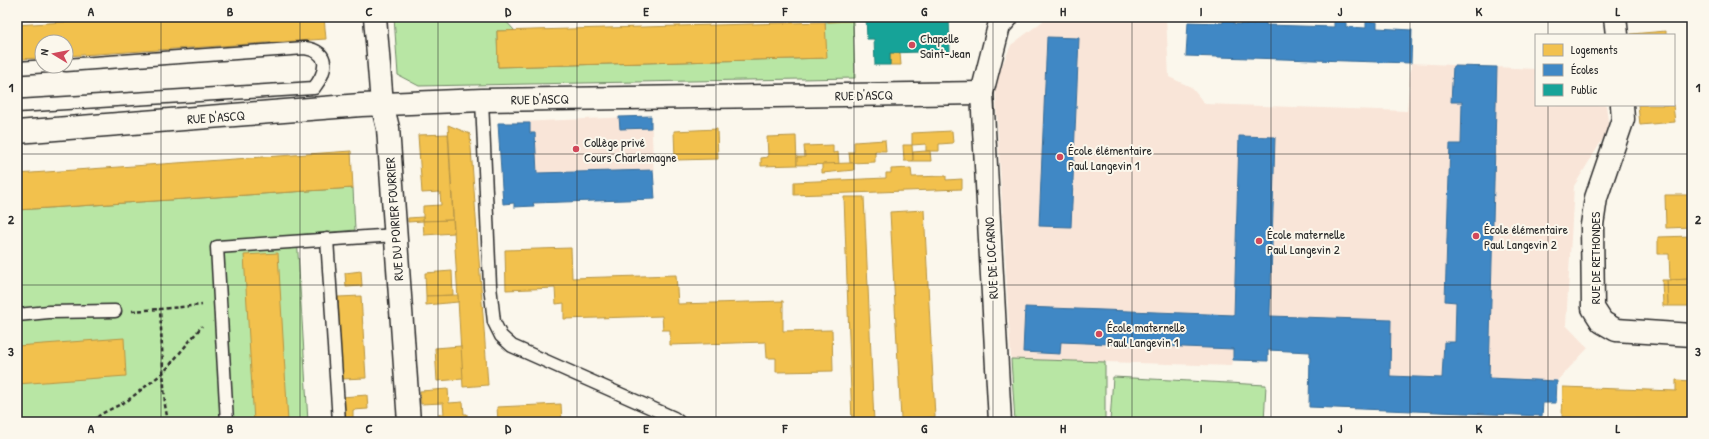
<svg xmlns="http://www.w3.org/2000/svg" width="1709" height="439" font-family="'Patrick Hand',sans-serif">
<rect width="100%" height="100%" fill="#fbf7ec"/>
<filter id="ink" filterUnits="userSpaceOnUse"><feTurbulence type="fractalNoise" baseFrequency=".025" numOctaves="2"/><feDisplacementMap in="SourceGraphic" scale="8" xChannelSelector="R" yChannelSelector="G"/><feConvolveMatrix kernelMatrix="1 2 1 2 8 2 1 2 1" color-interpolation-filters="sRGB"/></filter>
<g filter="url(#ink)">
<!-- built -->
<g fill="#f9e5d8">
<path d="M1068 17H1166L1169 77 1191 87 1205 104 1407 111 1411 63 1536 69V105H1606L1609 129 1574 186 1566 325 1588 348 1557 381 1556 403H1543L1542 416 1309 407 1310 352 1269 350 1268 361 1233 360 1232 366 1011 359 995 82 1011 45 1043 21Z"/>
<path d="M651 116 655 199 534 203V206L514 207V203L503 204 498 123Z"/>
</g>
<!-- green -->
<g fill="#b8e6a4" stroke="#728868">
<path d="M394 17H502L515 31H497L498 67 826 58 825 22 853 21 855 78 419 86 398 75Z"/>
<path d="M353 188 355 230 297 235 308 422H17V210Z"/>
<path d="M1011 359 1105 362V422H1015Z"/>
<path d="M1113 377 1266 385 1264 422H1110Z"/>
</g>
<!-- homes -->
<g fill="#f2c14e" stroke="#b69444">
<path d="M139 17H324L326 39 66 56V42H42V58L17 59V25Z"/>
<path d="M828 17H853V21L828 22Z"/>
<path d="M825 22 827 58 498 67 497 31Z"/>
<path d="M1666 31V35H1631V34Z"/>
<path d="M890 53H900L901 65H890Z"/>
<path d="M1638 105H1673L1675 122 1640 125Z"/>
<path d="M448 125 470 134 488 385 463 387Z"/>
<path d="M717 129 718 159 675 160 674 131Z"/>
<path d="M952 131 953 143 939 144V151H926V144L912 145V133Z"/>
<path d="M448 134 453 220 423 221V206L441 205 440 192 422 193 418 135Z"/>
<path d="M796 136 797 165 761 166V158L768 157 767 137Z"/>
<path d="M885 140 886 151H875V162L850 163 849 152H854V142Z"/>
<path d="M833 145V153L838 152 839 164 797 165V157H805L804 146Z"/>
<path d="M903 145H912L913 161H904Z"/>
<path d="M351 151 353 188 17 210V174Z"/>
<path d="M926 151H930L931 161H913V152Z"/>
<path d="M850 163H854V170L822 173V164Z"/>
<path d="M911 168 912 177 946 176V180L962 179V189L794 195V182L886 178V173H891V169Z"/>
<path d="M1665 195H1692V227L1666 228Z"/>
<path d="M844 197H864L874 422H852Z"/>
<path d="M924 210 935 417 901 419 890 212Z"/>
<path d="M423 217V221L408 222V218Z"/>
<path d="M453 220 454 233 424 235 423 221Z"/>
<path d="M1692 236V279L1670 280 1669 254H1658V237Z"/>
<path d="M571 248 572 278 676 275 678 304 783 301V331L832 330 833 371 776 372V358H767L766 342 670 345V330H663L662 316 564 319V303L556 304 555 288 506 290 505 250Z"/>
<path d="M278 253 288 422H254L244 255Z"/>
<path d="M361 271 362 286 346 287 345 273Z"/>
<path d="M452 271 453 295 426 296 425 273Z"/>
<path d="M1692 279V306H1668L1667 280Z"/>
<path d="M1662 280H1667L1668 306H1663Z"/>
<path d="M458 295V302L426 305V296Z"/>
<path d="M361 296 366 378 342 379 338 297Z"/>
<path d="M124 338 126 376 17 384V346Z"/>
<path d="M461 346 463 379 437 381 435 348Z"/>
<path d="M1676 380 1692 381V420L1562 417 1563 387 1676 391Z"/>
<path d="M448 389 449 403 463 402 464 414H467V422H440L439 414H444L443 403 421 404 420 391Z"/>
<path d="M367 395 368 409 353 410V422H344L342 397Z"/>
<path d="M561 404 562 422H498L497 407Z"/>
</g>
<!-- schools -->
<g fill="#3f88c5" stroke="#396c97">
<path d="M1223 17H1235L1234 24H1254L1255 18H1266V25L1334 27V21H1346V27L1366 28V21L1377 22V28L1412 30 1411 63 1186 56 1188 22 1223 23Z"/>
<path d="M1047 37 1079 38 1071 227 1039 226Z"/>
<path d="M1453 66 1497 67 1489 378 1557 381 1556 403H1543L1542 416 1309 407 1310 352 1268 350V361L1233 360V349L1061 342 1060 354 1023 352 1025 307 1234 315 1239 136 1275 137 1270 316 1391 320 1390 376 1442 378 1444 342H1455L1456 302 1445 301 1450 144H1461L1462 102H1451Z"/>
<path d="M651 116V128L620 129 619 117Z"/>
<path d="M498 123H530V133H535L537 173 653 170 655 199 533 203 534 206 514 207V203L503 204Z"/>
</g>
<!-- public -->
<path fill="#17a398" stroke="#1d7f77" d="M866 17H949L950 51 890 53V65H875L874 39H867Z"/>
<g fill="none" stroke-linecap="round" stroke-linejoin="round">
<defs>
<g id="service">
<path d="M17 68 49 66"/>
<path d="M482 100 490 286 494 322 501 336 512 346 674 418 679 422"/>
<path d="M17 106 314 88C327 71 331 52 305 48L66 65"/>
<path d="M327 239 339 422"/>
<path d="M17 315 49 312 115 311"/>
<path d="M227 422 217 247 396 235"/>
</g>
<g id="minor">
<path d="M375 17 382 104 388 128 409 422"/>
<path d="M1615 17 1617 35"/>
<path d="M1622 105 1623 119 1596 198 1592 225 1593 308 1602 322 1616 330 1692 335"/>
<path d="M17 132 361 105 482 100 982 93"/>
<path d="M1000 422 982 93 999 26 1007 17"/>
</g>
</defs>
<!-- service casing -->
<use href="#service" stroke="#2b2b2b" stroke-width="15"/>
<!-- minor casing -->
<use href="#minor" stroke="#2b2b2b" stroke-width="25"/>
<!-- path -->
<g stroke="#2b2b2b" stroke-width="2.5" stroke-dasharray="4 3" stroke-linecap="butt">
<path d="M132 311 160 309"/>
<path d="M92 422 101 414 127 401 164 372 202 326"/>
<path d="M168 422 165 405 160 309 202 305"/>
</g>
<!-- service -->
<use href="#service" stroke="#fbf7ec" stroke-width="12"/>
<!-- minor -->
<use href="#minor" stroke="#fbf7ec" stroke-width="22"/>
</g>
</g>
<!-- grid -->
<path fill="none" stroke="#2b2b2b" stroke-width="1" stroke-opacity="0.55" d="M161 17V422M300 17V422M438 17V422M577 17V422M716 17V422M854 17V422M993 17V422M1132 17V422M1271 17V422M1410 17V422M1548 17V35M1548 105V422M17 154H1692M17 285H1692"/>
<!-- markers -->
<g fill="#d1495b" stroke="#fbf7ec" stroke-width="1.5">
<circle cx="912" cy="45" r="4"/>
<circle cx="576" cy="149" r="4"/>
<circle cx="1060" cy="157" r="4"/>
<circle cx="1476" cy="236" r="4"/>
<circle cx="1259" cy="241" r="4"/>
<circle cx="1099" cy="334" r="4"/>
</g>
<g text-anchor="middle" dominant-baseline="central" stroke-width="4" stroke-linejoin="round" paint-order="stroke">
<!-- poi labels -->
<g font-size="13" fill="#2b2b2b" stroke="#fbf7ec" text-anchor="start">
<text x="920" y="38">Chapelle<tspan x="920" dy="15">Saint-Jean</tspan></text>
<text x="584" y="142">Collège privé<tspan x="584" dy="15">Cours Charlemagne</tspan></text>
<text x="1068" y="150">École élémentaire<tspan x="1068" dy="15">Paul Langevin 1</tspan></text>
<text x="1484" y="229">École élémentaire<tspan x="1484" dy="15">Paul Langevin 2</tspan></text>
<text x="1267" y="234">École maternelle<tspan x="1267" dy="15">Paul Langevin 2</tspan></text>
<text x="1107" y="327">École maternelle<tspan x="1107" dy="15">Paul Langevin 1</tspan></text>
</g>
<!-- street labels -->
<g font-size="13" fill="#2b2b2b" stroke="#fbf7ec">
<text transform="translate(864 95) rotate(-1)">RUE D'ASCQ</text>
<text transform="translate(540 99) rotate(-1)">RUE D'ASCQ</text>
<text transform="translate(216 117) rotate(-4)">RUE D'ASCQ</text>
<text transform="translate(394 219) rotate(-94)">RUE DU POIRIER FOURRIER</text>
<text transform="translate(991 258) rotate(-93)">RUE DE LOCARNO</text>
<text transform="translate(1595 258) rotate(-90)">RUE DE RETHONDES</text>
</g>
</g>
<!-- margin -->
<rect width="1709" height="439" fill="none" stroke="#fbf7ec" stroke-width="44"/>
<!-- legend -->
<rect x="1535" y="34" width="140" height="72" fill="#fbf7ec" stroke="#a8a59f"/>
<rect x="1543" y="44" width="20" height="12" fill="#f2c14e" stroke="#a8a59f"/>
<text x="1571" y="54" font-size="12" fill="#2b2b2b">Logements</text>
<rect x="1543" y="64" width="20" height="12" fill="#3f88c5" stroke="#a8a59f"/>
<text x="1571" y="74" font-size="12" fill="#2b2b2b">Écoles</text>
<rect x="1543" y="84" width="20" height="12" fill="#17a398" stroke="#a8a59f"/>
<text x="1571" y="94" font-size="12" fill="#2b2b2b">Public</text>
<!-- north arrow -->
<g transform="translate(54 54) rotate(280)"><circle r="19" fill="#fbf7ec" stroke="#a8a59f"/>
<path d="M0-3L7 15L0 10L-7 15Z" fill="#d1495b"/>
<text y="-6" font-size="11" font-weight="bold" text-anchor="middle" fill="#2b2b2b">N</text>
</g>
<rect x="22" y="22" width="1665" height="395" fill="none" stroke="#2b2b2b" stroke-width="1.5"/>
<g font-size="13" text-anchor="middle" font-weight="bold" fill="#2b2b2b">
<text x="91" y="16">A</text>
<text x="230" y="16">B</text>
<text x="369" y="16">C</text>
<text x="508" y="16">D</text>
<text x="646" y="16">E</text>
<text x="785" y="16">F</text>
<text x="924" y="16">G</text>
<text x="1063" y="16">H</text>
<text x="1201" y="16">I</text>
<text x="1340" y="16">J</text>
<text x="1479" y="16">K</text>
<text x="1618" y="16">L</text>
<text x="11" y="92">1</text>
<text x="1698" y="92">1</text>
<text x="11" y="224">2</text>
<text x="1698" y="224">2</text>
<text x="11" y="356">3</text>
<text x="1698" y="356">3</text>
<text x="91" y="433">A</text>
<text x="230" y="433">B</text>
<text x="369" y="433">C</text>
<text x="508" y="433">D</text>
<text x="646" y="433">E</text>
<text x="785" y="433">F</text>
<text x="924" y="433">G</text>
<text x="1063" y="433">H</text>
<text x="1201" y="433">I</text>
<text x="1340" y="433">J</text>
<text x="1479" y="433">K</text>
<text x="1618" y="433">L</text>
</g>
</svg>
